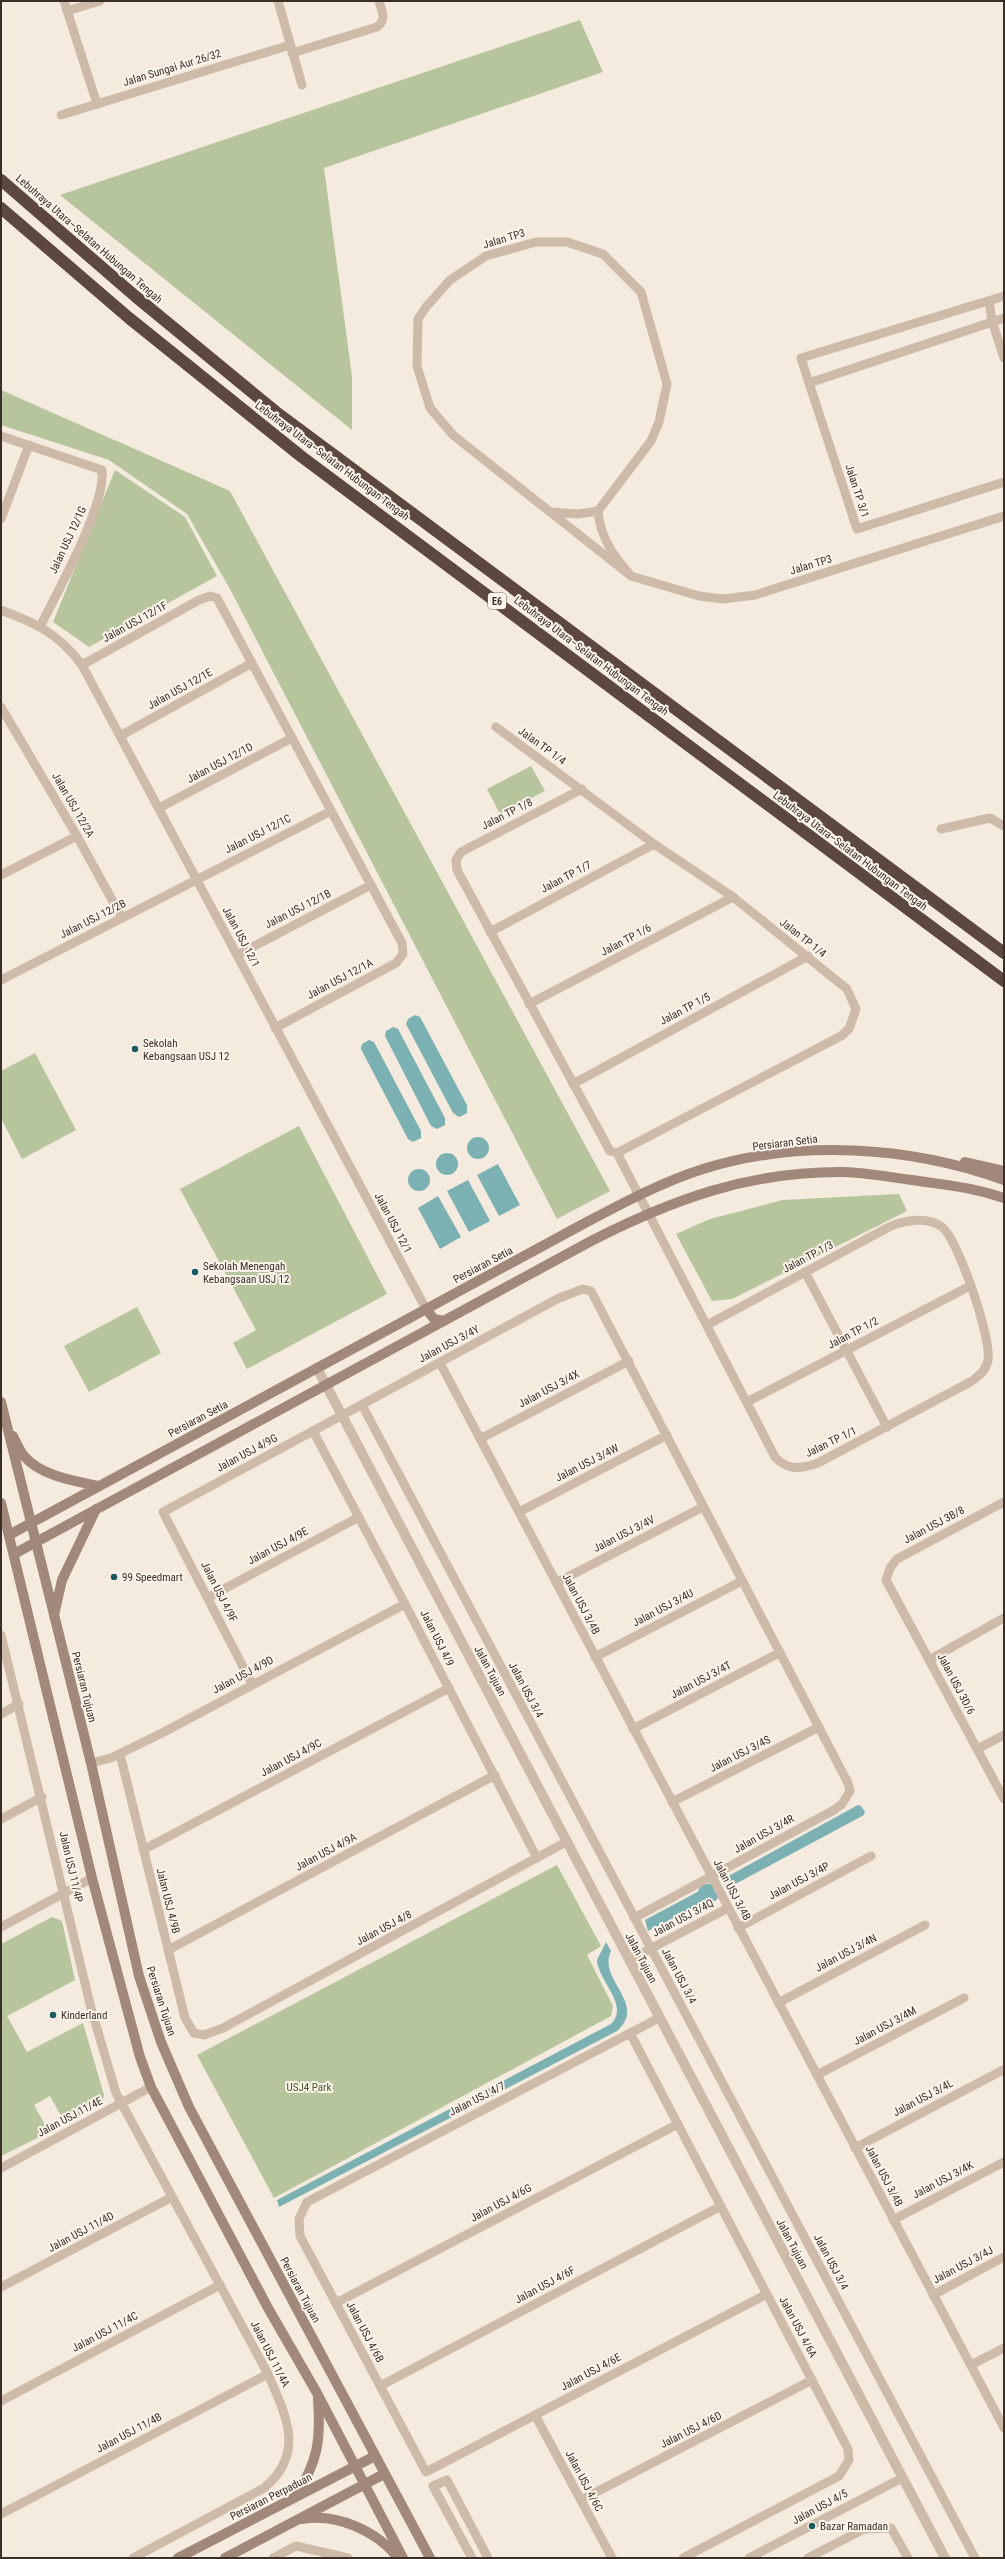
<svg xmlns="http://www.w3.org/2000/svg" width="1005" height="2559" font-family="'Roboto Condensed',sans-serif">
<rect width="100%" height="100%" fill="#f4eade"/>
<!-- green -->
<g fill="#b7c59d">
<path d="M580 20 603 72 324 168 352 376V430L60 195Z"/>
<path d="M1 390 230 491 610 1191 557 1219 230 589 187 514 109 460 1 425Z"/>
<path d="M115 470 185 517 217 576 89 647 53 622Z"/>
<path d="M531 766 545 791 500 814 487 789Z"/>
<path d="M35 1053 76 1130 22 1159 1 1118V1071Z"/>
<path d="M299 1126 387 1294 247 1369 233 1343 256 1330 180 1189Z"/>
<path d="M899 1194 907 1211 732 1299 712 1301 676 1234 710 1219 783 1200Z"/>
<path d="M137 1307 161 1353 89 1392 64 1346Z"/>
<path d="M557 1865 601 1946 587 1955 613 2006 611 2016 274 2198 197 2055Z"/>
<path d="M52 1917 62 1921 75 1980 7 2016 27 2052 83 2023 104 2095 102 2104 65 2123 50 2096 34 2105 49 2132 1 2156V1944Z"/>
</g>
<!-- water -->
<g fill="#7bb1b3">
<path d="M415 1015 420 1017 467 1105V1113L459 1117 453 1113 406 1024 408 1019Z"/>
<path d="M393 1027 398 1029 445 1118V1125L437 1129 431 1126 385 1036 386 1031Z"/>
<path d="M369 1040 374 1042 421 1131V1138L413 1142 408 1139 361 1049 362 1044Z"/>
<circle cx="478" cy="1148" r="11"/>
<circle cx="447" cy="1164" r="11"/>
<path d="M498 1164 520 1205 499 1216 477 1175Z"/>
<circle cx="419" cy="1180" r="11"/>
<path d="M468 1180 490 1221 469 1232 447 1191Z"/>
<path d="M438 1196 461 1237 440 1249 418 1208Z"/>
<path d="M858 1805 861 1806 865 1812 864 1815 726 1889 723 1879Z"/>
<path d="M703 1889 709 1898 708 1900 648 1931 645 1920Z"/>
<path d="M606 1942 611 1951C597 1980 648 2003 617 2031L279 2207 277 2200 611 2024C630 2005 598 1981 597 1960Z"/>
</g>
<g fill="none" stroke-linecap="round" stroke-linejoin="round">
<!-- river -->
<path stroke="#7bb1b3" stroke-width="19" d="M707 1894 710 1893"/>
<!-- minor -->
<g stroke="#cebaa9" stroke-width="9">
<path d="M64 1 97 104"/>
<path d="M278 1 302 85"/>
<path d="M67 11 100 1"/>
<path d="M292 53 377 27C387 20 382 12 379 1"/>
<path d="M61 115 290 45"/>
<path d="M1004 296 801 358 809 383 1004 318"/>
<path d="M989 301 992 321 1004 358"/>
<path d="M809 383 857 529 1004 482"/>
<path d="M1 436 102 470C106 506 58 590 41 625"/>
<path d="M551 512 578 514 598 511"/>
<path d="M1 519 29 445"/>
<path d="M631 576C614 556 600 538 598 511L651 441 659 422 667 384 641 292 603 254 567 242H536L486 256 450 280 426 307 418 319 417 366 430 408 453 435 631 576 699 596 723 599 755 595 1004 516"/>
<path d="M1 610C36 623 59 634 82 665L426 1309"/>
<path d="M82 665 199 600 210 596 217 598 402 943 403 954 396 963 275 1028"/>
<path d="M1 707 77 836 122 918"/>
<path d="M496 727 654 844 733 897 847 989 856 1009 849 1029 841 1036 617 1153"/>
<path d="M120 736 252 663"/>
<path d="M582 789 461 852 456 860 457 870 610 1151 617 1153 775 1457C788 1471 801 1469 818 1463L972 1381C980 1375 986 1370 988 1360 992 1339 958 1239 942 1227 928 1216 904 1220 889 1227L707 1325"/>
<path d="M159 808 292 738"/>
<path d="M941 829 990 818 1004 826"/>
<path d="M1 875 77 836"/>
<path d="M490 932 654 844"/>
<path d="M237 955 371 885"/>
<path d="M1 980 331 811"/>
<path d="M529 1004 733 897"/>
<path d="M573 1084 808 956"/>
<path d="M805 1272 887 1427"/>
<path d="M440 1363 1004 2428"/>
<path d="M747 1402 970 1286"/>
<path d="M362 1405 975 2558"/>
<path d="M313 1431 405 1604 537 1858"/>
<path d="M480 1439 629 1361"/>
<path d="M1004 1502 897 1559 890 1568 886 1580 1004 1799"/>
<path d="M519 1512 667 1435"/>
<path d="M556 1583 703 1507"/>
<path d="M209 1597 359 1517"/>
<path d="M1 1635 91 2008 116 2093 268 2374C286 2416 306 2453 264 2488L133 2558"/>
<path d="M595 1657 742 1581"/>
<path d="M929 1660 1004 1618"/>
<path d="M252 1684 163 1512 559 1298 583 1289 591 1291 848 1783 850 1791 842 1804 834 1810 634 1918"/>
<path d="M1 1714 19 1704"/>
<path d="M633 1729 779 1653"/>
<path d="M977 1749 1004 1735"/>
<path d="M120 1754 185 2018 194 2033 204 2035 223 2028 566 1842"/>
<path d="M91 1763 111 1758 162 1733 405 1604"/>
<path d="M672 1802 819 1727"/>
<path d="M1 1819 42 1797"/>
<path d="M143 1850 449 1688"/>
<path d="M1 1927 92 1878"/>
<path d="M738 1928 871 1856"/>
<path d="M168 1950 495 1775"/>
<path d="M629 1960 728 1908"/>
<path d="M778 2003 925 1925"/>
<path d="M659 2018 307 2202 299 2219 300 2236 426 2472 767 2294"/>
<path d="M630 2033 848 2449 849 2460 839 2476 683 2558"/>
<path d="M817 2075 964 1998"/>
<path d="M855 2148 1003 2070"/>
<path d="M1 2168 151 2087"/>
<path d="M893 2220 1004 2162"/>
<path d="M1 2287 172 2197"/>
<path d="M933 2295 1004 2257"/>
<path d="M336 2303 678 2124"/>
<path d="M971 2365 1004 2348"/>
<path d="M380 2386 721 2206"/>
<path d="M1 2401 220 2285"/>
<path d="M535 2415 612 2558"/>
<path d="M581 2500 812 2380"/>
<path d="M1 2514 268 2374"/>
<path d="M273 2558 296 2546 348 2558"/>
<path d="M472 2558 433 2486 447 2480 488 2558"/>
<path d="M749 2558 902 2478"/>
<path d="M808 2558 864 2529 891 2528 908 2558"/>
</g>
<!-- tertiary -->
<path stroke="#cebaa9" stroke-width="10" d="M317 1368 945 2558"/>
<!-- secondary -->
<g stroke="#a2887a" stroke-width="10">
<path d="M965 1162 1004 1171"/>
<path d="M426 1309 434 1319 443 1321"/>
<path d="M1 1402 91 1763 139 1976 161 2042 189 2107 430 2558"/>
<path d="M13 1436C16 1442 19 1450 24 1456 41 1476 74 1481 99 1486"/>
<path d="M1 1503 92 1878 140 2057 151 2087 168 2119 268 2308 317 2393 403 2558"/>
<path d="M9 1535 585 1223C623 1203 662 1182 703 1169 799 1139 910 1146 1004 1180"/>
<path d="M14 1554 593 1240C674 1199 748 1172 840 1172 864 1172 888 1177 912 1180 945 1185 972 1187 1004 1198"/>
<path d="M54 1615 62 1580 96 1509"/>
<path d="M295 2497C318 2462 321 2440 318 2399"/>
<path d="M302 2519C337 2513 377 2531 398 2558"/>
<path d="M178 2558 375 2456"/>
<path d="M225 2558 384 2474"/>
</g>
<!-- motorway -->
<g stroke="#5c4840" stroke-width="12">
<path d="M1 180 135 296 276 412 1004 953"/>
<path d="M1 208 129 318 302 457 1004 981"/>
</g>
</g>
<!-- markers -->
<g fill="#1b5a5f" stroke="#fbf4eb" stroke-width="1.5">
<circle cx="135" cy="1049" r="4"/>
<circle cx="195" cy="1272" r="4"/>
<circle cx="114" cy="1577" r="4"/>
<circle cx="53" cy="2015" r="4"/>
<circle cx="812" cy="2526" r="4"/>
</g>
<g text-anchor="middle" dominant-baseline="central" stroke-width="4" stroke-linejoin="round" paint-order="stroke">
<!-- shield labels -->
<rect fill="#fbf4eb" stroke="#746963" stroke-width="1" x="488" y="593" width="18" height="16" rx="3"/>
<g font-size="10" font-weight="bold" fill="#3a2e29">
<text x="497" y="601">E6</text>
</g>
<!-- street labels -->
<g font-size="11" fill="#3a2e29" stroke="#fbf4eb">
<text transform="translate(172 68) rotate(-17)">Jalan Sungai Aur 26/32</text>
<text transform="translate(89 239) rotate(41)">Lebuhraya Utara–Selatan Hubungan Tengah</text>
<text transform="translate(504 239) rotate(-17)">Jalan TP3</text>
<text transform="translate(332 461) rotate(37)">Lebuhraya Utara–Selatan Hubungan Tengah</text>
<text transform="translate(857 491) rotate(72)">Jalan TP 3/1</text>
<text transform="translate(68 540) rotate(-65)">Jalan USJ 12/1G</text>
<text transform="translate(811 565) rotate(-17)">Jalan TP3</text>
<text transform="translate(135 622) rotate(-29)">Jalan USJ 12/1F</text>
<text transform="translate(591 656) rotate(37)">Lebuhraya Utara–Selatan Hubungan Tengah</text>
<text transform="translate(180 689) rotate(-29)">Jalan USJ 12/1E</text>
<text transform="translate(542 746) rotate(36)">Jalan TP 1/4</text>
<text transform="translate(220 763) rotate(-28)">Jalan USJ 12/1D</text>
<text transform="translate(73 805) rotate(60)">Jalan USJ 12/2A</text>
<text transform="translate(507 814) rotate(-27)">Jalan TP 1/8</text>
<text transform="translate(258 834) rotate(-27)">Jalan USJ 12/1C</text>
<text transform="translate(850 851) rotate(37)">Lebuhraya Utara–Selatan Hubungan Tengah</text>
<text transform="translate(566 877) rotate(-28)">Jalan TP 1/7</text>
<text transform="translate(298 909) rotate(-27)">Jalan USJ 12/1B</text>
<text transform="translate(93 919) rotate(-27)">Jalan USJ 12/2B</text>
<text transform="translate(241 937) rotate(62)">Jalan USJ 12/1</text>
<text transform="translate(803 938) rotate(38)">Jalan TP 1/4</text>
<text transform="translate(626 940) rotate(-28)">Jalan TP 1/6</text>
<text transform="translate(340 979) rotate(-28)">Jalan USJ 12/1A</text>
<text transform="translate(685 1009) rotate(-28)">Jalan TP 1/5</text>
<text transform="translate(785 1143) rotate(-7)">Persiaran Setia</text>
<text transform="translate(393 1223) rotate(62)">Jalan USJ 12/1</text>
<text transform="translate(808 1257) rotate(-28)">Jalan TP 1/3</text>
<text transform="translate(483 1265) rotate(-28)">Persiaran Setia</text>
<text transform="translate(853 1333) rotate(-28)">Jalan TP 1/2</text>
<text transform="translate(449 1344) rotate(-28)">Jalan USJ 3/4Y</text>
<text transform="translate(549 1389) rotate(-28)">Jalan USJ 3/4X</text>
<text transform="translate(198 1419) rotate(-28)">Persiaran Setia</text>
<text transform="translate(831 1442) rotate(-26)">Jalan TP 1/1</text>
<text transform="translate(247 1453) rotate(-28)">Jalan USJ 4/9G</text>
<text transform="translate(587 1463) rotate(-27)">Jalan USJ 3/4W</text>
<text transform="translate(934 1525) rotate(-28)">Jalan USJ 3B/8</text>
<text transform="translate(624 1534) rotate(-27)">Jalan USJ 3/4V</text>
<text transform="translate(278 1546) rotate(-28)">Jalan USJ 4/9E</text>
<text transform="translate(219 1592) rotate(63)">Jalan USJ 4/9F</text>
<text transform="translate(581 1604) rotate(62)">Jalan USJ 3/4B</text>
<text transform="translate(663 1608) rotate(-28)">Jalan USJ 3/4U</text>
<text transform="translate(437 1638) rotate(63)">Jalan USJ 4/9</text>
<text transform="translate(490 1671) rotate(62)">Jalan Tujuan</text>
<text transform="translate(243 1675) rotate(-28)">Jalan USJ 4/9D</text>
<text transform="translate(701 1680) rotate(-28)">Jalan USJ 3/4T</text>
<text transform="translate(956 1684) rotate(62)">Jalan USJ 3D/6</text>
<text transform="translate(84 1687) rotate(76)">Persiaran Tujuan</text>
<text transform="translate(526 1690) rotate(62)">Jalan USJ 3/4</text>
<text transform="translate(740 1754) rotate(-27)">Jalan USJ 3/4S</text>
<text transform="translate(291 1758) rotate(-28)">Jalan USJ 4/9C</text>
<text transform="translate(764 1834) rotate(-29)">Jalan USJ 3/4R</text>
<text transform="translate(326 1852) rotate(-28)">Jalan USJ 4/9A</text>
<text transform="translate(71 1867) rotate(77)">Jalan USJ 11/4P</text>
<text transform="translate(799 1881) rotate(-28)">Jalan USJ 3/4P</text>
<text transform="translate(732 1890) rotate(62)">Jalan USJ 3/4B</text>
<text transform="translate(168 1901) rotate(76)">Jalan USJ 4/9B</text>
<text transform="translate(683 1918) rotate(-28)">Jalan USJ 3/4Q</text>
<text transform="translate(384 1928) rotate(-28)">Jalan USJ 4/8</text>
<text transform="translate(846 1953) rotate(-28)">Jalan USJ 3/4N</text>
<text transform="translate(641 1958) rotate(62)">Jalan Tujuan</text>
<text transform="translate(679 1976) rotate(62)">Jalan USJ 3/4</text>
<text transform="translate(161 2001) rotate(72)">Persiaran Tujuan</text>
<text transform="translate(885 2026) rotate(-28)">Jalan USJ 3/4M</text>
<text transform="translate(923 2098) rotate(-28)">Jalan USJ 3/4L</text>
<text transform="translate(477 2099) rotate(-27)">Jalan USJ 4/7</text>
<text transform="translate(70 2117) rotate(-28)">Jalan USJ 11/4E</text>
<text transform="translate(884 2176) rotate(62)">Jalan USJ 3/4B</text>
<text transform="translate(943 2180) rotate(-28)">Jalan USJ 3/4K</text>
<text transform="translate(501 2203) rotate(-28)">Jalan USJ 4/6G</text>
<text transform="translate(81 2232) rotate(-28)">Jalan USJ 11/4D</text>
<text transform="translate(792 2244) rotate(62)">Jalan Tujuan</text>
<text transform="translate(831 2262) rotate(62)">Jalan USJ 3/4</text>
<text transform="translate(963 2265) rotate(-28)">Jalan USJ 3/4J</text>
<text transform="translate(545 2285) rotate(-28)">Jalan USJ 4/6F</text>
<text transform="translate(300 2290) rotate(62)">Persiaran Tujuan</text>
<text transform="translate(798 2327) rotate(62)">Jalan USJ 4/6A</text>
<text transform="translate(105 2332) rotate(-28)">Jalan USJ 11/4C</text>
<text transform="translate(365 2332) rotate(62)">Jalan USJ 4/6B</text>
<text transform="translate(270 2354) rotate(63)">Jalan USJ 11/4A</text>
<text transform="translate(591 2372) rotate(-28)">Jalan USJ 4/6E</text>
<text transform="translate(691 2430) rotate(-27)">Jalan USJ 4/6D</text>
<text transform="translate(129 2433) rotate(-28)">Jalan USJ 11/4B</text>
<text transform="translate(584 2481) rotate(62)">Jalan USJ 4/6C</text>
<text transform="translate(271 2497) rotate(-27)">Persiaran Perpaduan</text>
<text transform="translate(820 2507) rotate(-28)">Jalan USJ 4/5</text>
</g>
<!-- poi labels -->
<g font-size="11" fill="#3a2e29" stroke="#fbf4eb" text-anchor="start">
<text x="143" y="1043">Sekolah<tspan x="143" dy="13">Kebangsaan USJ 12</tspan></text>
<text x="203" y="1266">Sekolah Menengah<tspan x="203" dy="13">Kebangsaan USJ 12</tspan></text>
<text x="122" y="1577">99 Speedmart</text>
<text x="61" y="2015">Kinderland</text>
<text x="820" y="2526">Bazar Ramadan</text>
</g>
<!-- park labels -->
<g font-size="11" fill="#495a2b" stroke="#fbf4eb">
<text x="309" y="2087">USJ4 Park</text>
</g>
</g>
<!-- border -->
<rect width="1005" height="2559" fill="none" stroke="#3a2e29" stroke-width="4"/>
</svg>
